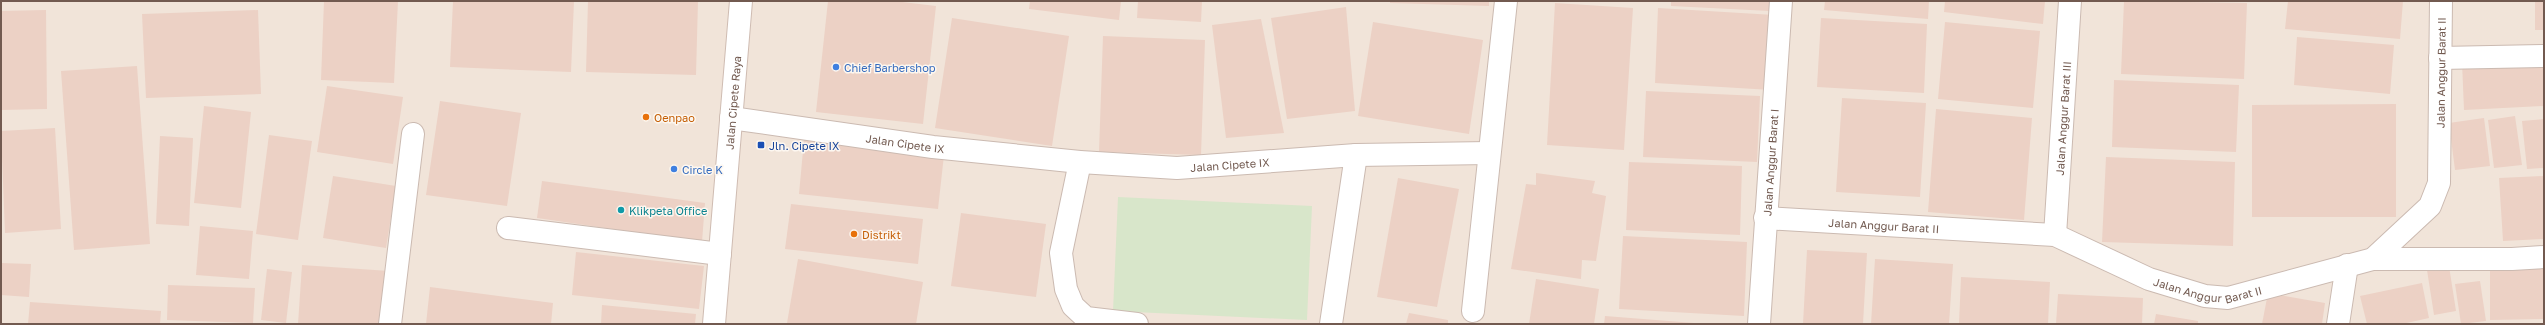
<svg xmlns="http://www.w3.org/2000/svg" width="2545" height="325" font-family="'Golos Text',sans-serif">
<rect width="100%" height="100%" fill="#faf3ea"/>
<!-- residential -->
<rect fill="#f1e4d9" x="1" y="1" width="2543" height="323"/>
<!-- green -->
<path fill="#d8e6ca" d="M1118 197 1312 206 1307 320 1113 311Z"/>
<!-- building -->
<g fill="#ecd1c5">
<path d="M324 1H398L394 83 321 80Z"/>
<path d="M453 1H574L571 72 450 67Z"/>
<path d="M588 1H698L696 75 586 72Z"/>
<path d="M828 1H894L936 6 923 124 816 112Z"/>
<path d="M1030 1H1121L1119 20 1029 9Z"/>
<path d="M1138 1H1202L1201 22 1137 18Z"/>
<path d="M1390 1H1489V6L1390 3Z"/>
<path d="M1671 1H1771L1770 11 1671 6Z"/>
<path d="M1825 1H1929L1928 19 1824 10Z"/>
<path d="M1945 1H2045L2043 24 1944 12Z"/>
<path d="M2124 1 2247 3 2244 79 2121 74Z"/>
<path d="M2288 1H2403L2400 39 2285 29Z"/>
<rect x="2535" y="1" width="9" height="29"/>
<path d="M1555 3 1633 8 1624 150 1547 145Z"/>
<path d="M1346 7 1355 111 1287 119 1271 18Z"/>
<path d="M1658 8 1774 15 1771 90 1655 83Z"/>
<path d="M46 10 47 109 1 110V11Z"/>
<path d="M258 10 261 94 146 98 142 14Z"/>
<path d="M952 18 1069 36 1052 146 935 128Z"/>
<path d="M1821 18 1927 24 1924 93 1817 87Z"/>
<path d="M1261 19 1284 133 1226 138 1212 25Z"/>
<path d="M1373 22 1483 40 1469 134 1358 116Z"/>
<path d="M1945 22 2040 31 2033 108 1938 99Z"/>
<path d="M1103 36 1205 40 1201 155 1099 152Z"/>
<path d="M2297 37 2394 45 2390 94 2294 85Z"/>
<path d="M2544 59V106L2464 110 2462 62Z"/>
<path d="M137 66 150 244 74 250 61 71Z"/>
<path d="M2114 80 2239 85 2236 152 2112 147Z"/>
<path d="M327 86 403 97 393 164 317 152Z"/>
<path d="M1646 91 1760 96 1757 162 1643 157Z"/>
<path d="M1842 98 1926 103 1920 197 1836 192Z"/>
<path d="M440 101 521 113 507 206 426 195Z"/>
<path d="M2396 104V217H2252V105Z"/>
<path d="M204 106 251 112 241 208 194 203Z"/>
<path d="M1936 109 2032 118 2024 220 1928 212Z"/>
<path d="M2515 116 2522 165 2494 168 2488 120Z"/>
<path d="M2484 118 2490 166 2455 170 2449 123Z"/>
<path d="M2544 119V168L2527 169 2522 121Z"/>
<path d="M55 128 61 229 5 233 1 131Z"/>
<path d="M269 135 312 141 298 240 256 234Z"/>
<path d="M160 136 193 138 189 226 156 224Z"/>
<path d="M804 140 944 155 938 209 799 194Z"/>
<path d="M2106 157 2235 162 2233 246 2102 242Z"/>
<path d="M1629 162 1742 166 1740 235 1626 230Z"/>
<path d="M1536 173 1595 181 1592 193 1606 196 1596 261 1582 260 1581 279 1511 269 1526 184 1536 185Z"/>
<path d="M333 176 396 186 386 248 323 238Z"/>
<path d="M2544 176V239L2503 241 2499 178Z"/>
<path d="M1398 178 1459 189 1437 307 1377 297Z"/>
<path d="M542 181 705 203 702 242 537 218Z"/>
<path d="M791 204 923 219 918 264 785 249Z"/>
<path d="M961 213 1046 224 1036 297 951 286Z"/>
<path d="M200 226 253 231 249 279 196 275Z"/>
<path d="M1623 236 1747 242 1744 316 1619 309Z"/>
<path d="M1807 250 1867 253 1863 324H1803Z"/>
<path d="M576 252 704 266 699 309 572 295Z"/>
<path d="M798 259 923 282 916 324 787 323Z"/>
<path d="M1875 259 1953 264 1949 324H1871Z"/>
<path d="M1 263 31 264 29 297 1 295Z"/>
<path d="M302 265 389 271 385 324H298Z"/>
<path d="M2449 266 2456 311 2434 315 2427 270Z"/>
<path d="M2544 267V319L2490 320V268Z"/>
<path d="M267 269 292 272 286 323 261 320Z"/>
<path d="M1961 277 2050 282 2048 324H1959Z"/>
<path d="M1536 279 1599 289 1594 324H1529Z"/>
<path d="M2480 281 2486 321 2461 324 2455 284Z"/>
<path d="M2422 283 2429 318 2402 324H2367L2360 296Z"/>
<path d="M168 285 255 288 253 323 167 320Z"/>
<path d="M430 287 553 303 551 324H426Z"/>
<path d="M2268 293 2325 303 2322 324H2262Z"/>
<path d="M2058 294 2143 298 2142 324H2056Z"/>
<path d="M30 302 161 311 160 324H28Z"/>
<path d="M602 305 696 314 695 324H601Z"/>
<path d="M1409 313 1448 320V324H1406Z"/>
<path d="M2156 314 2198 321V324H2154Z"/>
<path d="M1605 316 1694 323V324H1604Z"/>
</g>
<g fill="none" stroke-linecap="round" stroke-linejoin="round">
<defs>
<g id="minor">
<path d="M2440 58 2544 56"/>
<path id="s1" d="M731 118 933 147 1080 162 1177 168 1356 155 1489 153"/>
<path d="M1080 162 1061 253 1066 289 1073 306 1086 318 1137 324"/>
<path id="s2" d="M1765 218 2055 235 2149 279 2205 296 2228 298 2373 259 2430 206 2439 183 2441 1"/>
<path d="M508 228 720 254"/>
<path id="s3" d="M2055 235 2070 1"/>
<path d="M2373 259H2512L2544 257"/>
<path d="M1473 311 1506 1"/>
<path d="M390 324 413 134"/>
<path d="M1331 324 1356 155"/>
<path id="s4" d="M1759 324 1781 1"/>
<path d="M2338 324 2347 265"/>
</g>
<g id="secondary">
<path id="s5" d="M714 324 741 1"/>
</g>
</defs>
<!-- minor casing -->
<use href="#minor" stroke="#cbbab1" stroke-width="24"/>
<!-- secondary casing -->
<use href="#secondary" stroke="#cfbcb2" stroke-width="24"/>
<!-- minor -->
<use href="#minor" stroke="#fff" stroke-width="22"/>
<!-- secondary -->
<use href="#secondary" stroke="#fff" stroke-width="22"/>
</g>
<!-- markers -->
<g fill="#3f7fe0" stroke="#fdf7f0" stroke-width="1.5">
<circle cx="836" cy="67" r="4"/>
<circle cx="674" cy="169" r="4"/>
</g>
<g fill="#e8710a" stroke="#fdf7f0" stroke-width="1.5">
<circle cx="646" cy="117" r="4"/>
<circle cx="854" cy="234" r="4"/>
</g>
<rect fill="#1a4fb4" stroke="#fdf7f0" stroke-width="1.5" x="757" y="141" width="8" height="8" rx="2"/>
<circle fill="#0f9aa8" stroke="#fdf7f0" stroke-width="1.5" cx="621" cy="210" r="4"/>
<g text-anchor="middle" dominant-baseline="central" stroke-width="3" stroke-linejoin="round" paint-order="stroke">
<!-- shop labels -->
<g font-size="11" fill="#366cbe" stroke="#fdf7f0" text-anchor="start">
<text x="844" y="67">Chief Barbershop</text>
<text x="682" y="169">Circle K</text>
</g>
<!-- street labels -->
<g font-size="11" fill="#725a50" stroke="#fdf7f0">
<text stroke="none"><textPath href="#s2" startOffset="839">Jalan Anggur Barat II</textPath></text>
<text stroke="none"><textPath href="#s5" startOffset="222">Jalan Cipete Raya</textPath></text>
<text stroke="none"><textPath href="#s3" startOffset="117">Jalan Anggur Barat III</textPath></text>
<text stroke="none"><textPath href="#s1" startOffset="176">Jalan Cipete IX</textPath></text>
<text stroke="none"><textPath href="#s4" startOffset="162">Jalan Anggur Barat I</textPath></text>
<text stroke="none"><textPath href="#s1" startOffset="502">Jalan Cipete IX</textPath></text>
<text stroke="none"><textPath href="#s2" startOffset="119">Jalan Anggur Barat II</textPath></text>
<text stroke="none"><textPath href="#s2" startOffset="455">Jalan Anggur Barat II</textPath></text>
</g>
<!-- food labels -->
<g font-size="11" fill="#c56008" stroke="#fdf7f0" text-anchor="start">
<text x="654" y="117">Oenpao</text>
<text x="862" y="234">Distrikt</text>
</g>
<!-- transit labels -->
<g font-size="11" fill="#164399" stroke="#fdf7f0" text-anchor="start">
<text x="769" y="145">Jln. Cipete IX</text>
</g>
<!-- culture labels -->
<g font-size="11" fill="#0d838f" stroke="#fdf7f0" text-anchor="start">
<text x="629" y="210">Klikpeta Office</text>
</g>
</g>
<!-- border -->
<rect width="2545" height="325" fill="none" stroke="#725a50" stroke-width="4"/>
</svg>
